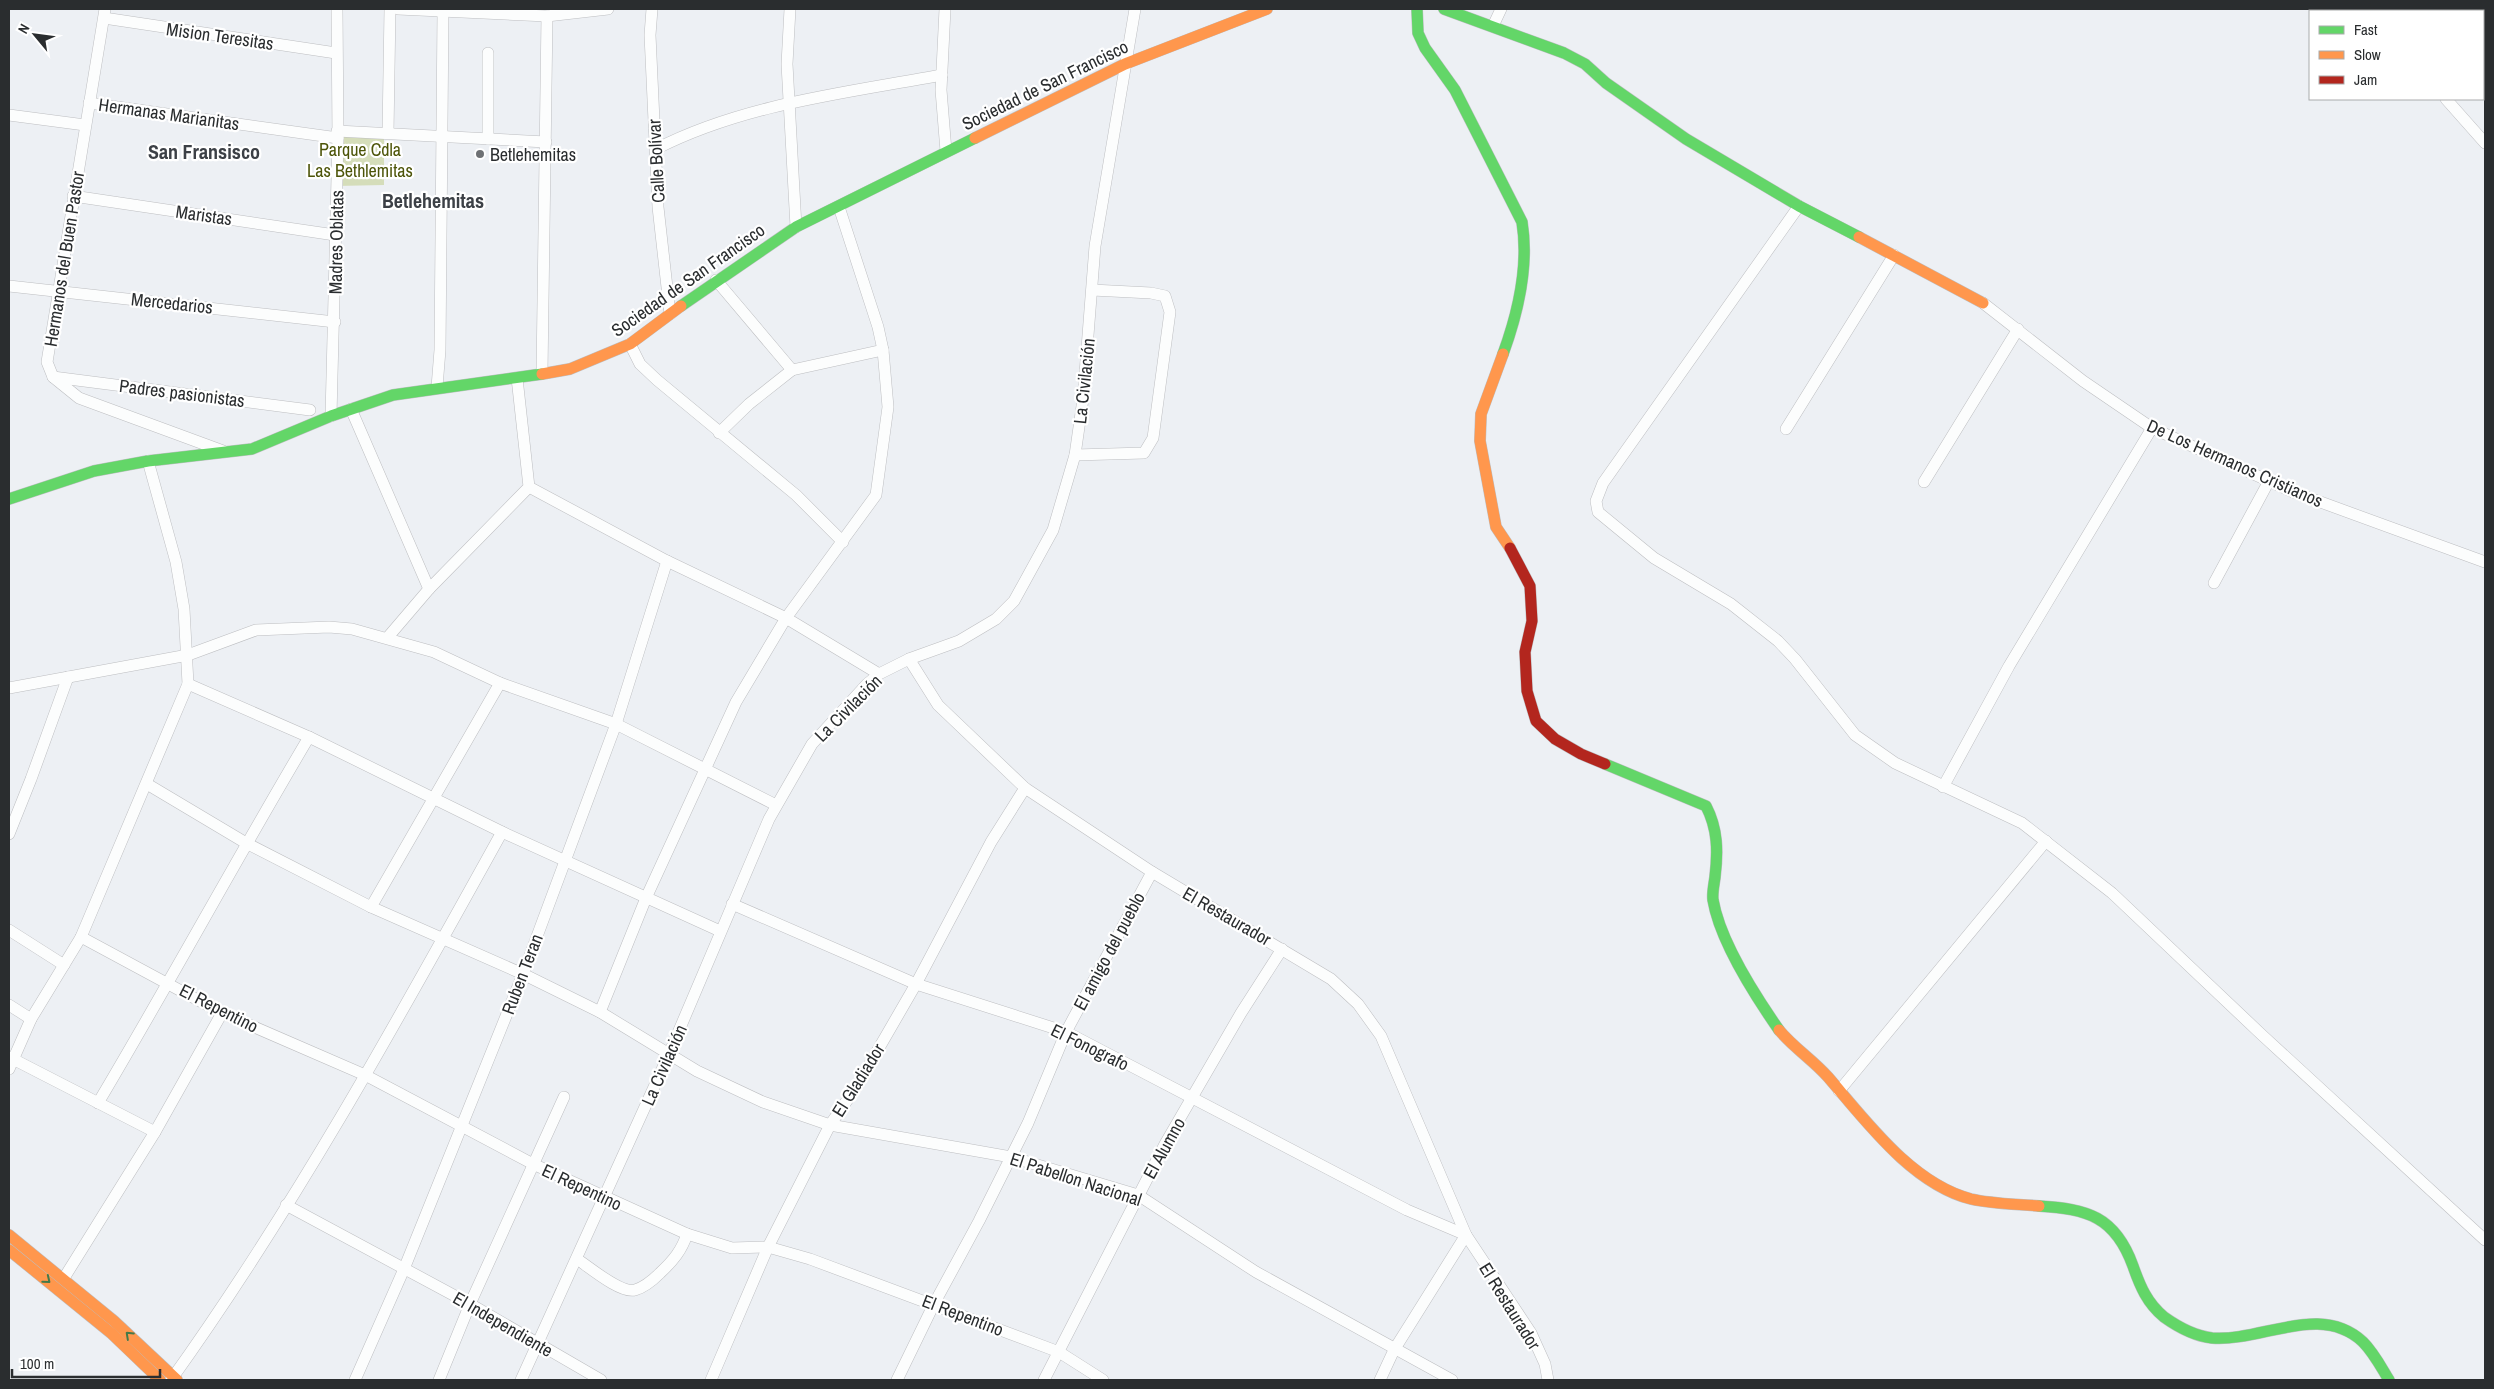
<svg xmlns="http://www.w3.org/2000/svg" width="2494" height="1389" font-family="'Archivo Narrow',sans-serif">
<rect width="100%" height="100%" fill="#edf0f4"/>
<!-- green -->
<path fill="#d5ddba" d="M337 131 384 133V185L336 186Z"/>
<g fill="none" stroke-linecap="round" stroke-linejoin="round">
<defs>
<g id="street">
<path d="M105 9 47 362 53 377 79 398 223 451"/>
<path d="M398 9 547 16 608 9"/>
<path d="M652 9 650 35 658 207 670 314"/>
<path d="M790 9 787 64 796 227"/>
<path d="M945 9 941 90 946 151"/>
<path d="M2360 9 2363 11"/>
<path d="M104 18 336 53"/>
<path d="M1493 26 1501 9"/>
<path d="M2446 99 2485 143"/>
<path d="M89 103 338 138"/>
<path d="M9 115 85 125"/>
<path d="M337 131 546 142"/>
<path d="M388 133 390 9"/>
<path d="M488 139V53"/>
<path d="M656 149C744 104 845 93 942 75"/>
<path d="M73 196 335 235"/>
<path d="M1799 206 1603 483 1596 501 1598 512 1654 558 1731 604 1778 641 1795 659 1855 735 1895 763 2022 823 2112 893 2262 1035 2485 1240"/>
<path d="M716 280 792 370"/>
<path d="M9 286 335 322"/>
<path d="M1983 303 2083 381 2152 428 2293 492 2485 562"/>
<path d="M630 344 640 364 657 380 796 495 843 542"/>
<path d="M542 373 547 16"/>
<path d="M53 377 310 410"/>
<path d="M437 387 440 350 443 12"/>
<path d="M351 409 429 589"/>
<path d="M331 416 338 138 337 9"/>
<path d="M1786 429 1894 255"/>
<path d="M719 433 749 404 792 370 883 350"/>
<path d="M1075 455 1144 453 1153 438 1170 312 1165 296 1151 293 1092 290"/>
<path d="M1924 482 2018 329"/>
<path d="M529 487 667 561 786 618 879 674"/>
<path d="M2214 583 2269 481"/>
<path d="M388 637 429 589 529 487 517 378"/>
<path d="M909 659 938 705 1025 788 1152 872 1331 979 1358 1004 1381 1036 1466 1235 1394 1350 1380 1380"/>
<path d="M188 684 309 737 502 832 720 931"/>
<path d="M9 688 188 655 256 630 329 627 352 629 434 652 500 683 616 724 776 805"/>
<path d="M147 784 246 843 371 907 523 974 600 1012 697 1071 763 1102 830 1125 1011 1157 1138 1195 1256 1272 1452 1380"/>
<path d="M1943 787 2009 666 2152 428"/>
<path d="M9 834 31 779 68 677"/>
<path d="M732 904 916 984 1066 1032 1407 1210 1466 1235 1531 1333 1545 1364 1548 1380"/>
<path d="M371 907 500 683"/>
<path d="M9 930 64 965"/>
<path d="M81 937 222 1013 365 1075 533 1164 687 1234 732 1248 768 1247 810 1259 1059 1352 1103 1380"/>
<path d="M9 1005 31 1019"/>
<path d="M600 1012 646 898 736 702 786 618 876 495 888 407 883 350 878 327 839 207"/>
<path d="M9 1057 155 1132"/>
<path d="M9 1069 31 1019 81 937 188 684 184 609 176 562 148 461"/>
<path d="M1839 1091 2046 841"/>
<path d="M98 1103C170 982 237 858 309 737"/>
<path d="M286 1205 470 1304 601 1380"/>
<path d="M577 1259C589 1267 621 1294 635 1290 645 1287 653 1280 660 1273 673 1261 682 1250 687 1234"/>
<path d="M64 1278 155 1132 222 1013"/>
<path d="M171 1380C295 1207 399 1018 502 832"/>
<path d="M355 1380 404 1269 523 974 616 724 667 561"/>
<path d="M439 1380 470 1304 564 1097"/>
<path d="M521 1380 669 1054 769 819 812 744 867 684 879 674 909 659 959 641 996 619 1014 601 1053 530 1075 455 1083 399 1095 246 1135 9"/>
<path d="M711 1380 768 1247 830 1125 857 1086 916 984 991 842 1025 788"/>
<path d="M897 1380 934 1304 979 1221 1028 1123 1066 1032 1152 872"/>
<path d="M1044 1380 1165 1144 1241 1013 1282 949"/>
</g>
<g id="fast">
<path d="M1417 9 1418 33 1425 48 1455 90 1522 222C1529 265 1518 313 1503 354"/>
<path d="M1444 9 1564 53 1585 64 1606 83 1686 139 1799 206 1859 237"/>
<path d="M681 306 796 227 975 138"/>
<path d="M9 499 94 471 148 461 252 449 331 416 393 395 542 374"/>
<path d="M1605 764 1706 806C1718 829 1718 852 1715 877 1714 885 1712 893 1713 900 1720 941 1756 997 1779 1030"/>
<path d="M2039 1206C2087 1209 2115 1216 2133 1266 2140 1286 2147 1303 2164 1317 2178 1327 2195 1336 2212 1338 2262 1342 2320 1302 2363 1342 2374 1353 2381 1367 2389 1380"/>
</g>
<g id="slow">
<path d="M975 138 1125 64 1267 9"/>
<path d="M1859 237 1983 303"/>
<path d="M1503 354 1481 414 1480 441 1496 527 1510 548"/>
<path d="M542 374 570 369 630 344 681 306"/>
<path d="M1779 1030C1794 1048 1813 1060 1828 1077 1866 1121 1912 1184 1971 1199 1993 1204 2016 1204 2039 1206"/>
<path d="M9 1235 114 1321 177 1380"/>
<path d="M9 1250 111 1333 160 1380"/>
</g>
<path id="jam" d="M1510 548 1530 586 1532 621 1525 652 1527 691 1536 721 1555 739 1581 754 1605 764"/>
</defs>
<!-- street casing -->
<use href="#street" stroke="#bdbec1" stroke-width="12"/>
<!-- fast casing -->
<use href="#fast" stroke="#bdbec1" stroke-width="12"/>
<!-- slow casing -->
<use href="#slow" stroke="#bdbec1" stroke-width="12"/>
<!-- jam casing -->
<use href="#jam" stroke="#bdbec1" stroke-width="12"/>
<!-- street -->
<use href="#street" stroke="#fcfdfd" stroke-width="11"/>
<!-- fast -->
<use href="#fast" stroke="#63d668" stroke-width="11"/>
<!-- slow -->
<use href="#slow" stroke="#ff974d" stroke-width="11"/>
<!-- jam -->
<use href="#jam" stroke="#b3261e" stroke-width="11"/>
</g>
<!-- one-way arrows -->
<defs><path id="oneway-chevron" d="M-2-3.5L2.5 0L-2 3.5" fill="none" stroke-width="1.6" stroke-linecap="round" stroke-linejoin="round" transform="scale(1.25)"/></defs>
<g stroke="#447949">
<use href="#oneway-chevron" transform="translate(47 1280) rotate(39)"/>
<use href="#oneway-chevron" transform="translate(129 1335) rotate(-137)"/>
</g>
<!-- markers -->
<circle fill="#6e7174" stroke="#fff" stroke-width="2" cx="480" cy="154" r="5"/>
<g text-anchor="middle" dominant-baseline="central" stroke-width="4.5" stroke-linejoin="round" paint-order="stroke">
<!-- street labels -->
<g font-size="18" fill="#2a2d2f" stroke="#fff">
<text transform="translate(220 36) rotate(8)">Mision Teresitas</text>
<text transform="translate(1045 85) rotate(-26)">Sociedad de San Francisco</text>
<text transform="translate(169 114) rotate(8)">Hermanas Marianitas</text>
<text transform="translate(656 161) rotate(-93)">Calle Bolívar</text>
<text transform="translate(204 215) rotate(8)">Maristas</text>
<text transform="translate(336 242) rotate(-89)">Madres Oblatas</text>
<text transform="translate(64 259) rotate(-81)">Hermanos del Buen Pastor</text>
<text transform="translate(688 280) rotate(-35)">Sociedad de San Francisco</text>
<text transform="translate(172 303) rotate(6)">Mercedarios</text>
<text transform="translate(1084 381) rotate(-84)">La Civilación</text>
<text transform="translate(182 393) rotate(7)">Padres pasionistas</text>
<text transform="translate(2235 463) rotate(24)">De Los Hermanos Cristianos</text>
<text transform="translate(848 708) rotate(-45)">La Civilación</text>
<text transform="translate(1227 916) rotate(30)">El Restaurador</text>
<text transform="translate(1109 951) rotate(-62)">El amigo del pueblo</text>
<text transform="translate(522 974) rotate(-69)">Ruben Teran</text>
<text transform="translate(219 1008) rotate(27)">El Repentino</text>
<text transform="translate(1090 1047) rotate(26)">El Fonografo</text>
<text transform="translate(664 1065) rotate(-66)">La Civilación</text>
<text transform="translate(858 1080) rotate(-58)">El Gladiador</text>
<text transform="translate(1164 1148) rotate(-61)">El Alumno</text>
<text transform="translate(1076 1179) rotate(18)">El Pabellon Nacional</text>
<text transform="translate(582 1187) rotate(25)">El Repentino</text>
<text transform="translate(1510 1306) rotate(58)">El Restaurador</text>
<text transform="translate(963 1315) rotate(21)">El Repentino</text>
<text transform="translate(503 1324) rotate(30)">El Independiente</text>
</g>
<!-- park labels -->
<g font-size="18" fill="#4c5408" stroke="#fff">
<text x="360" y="149">Parque Cdla<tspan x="360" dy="21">Las Bethlemitas</tspan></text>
</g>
<!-- poi labels -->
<g font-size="18" fill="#2a2d2f" stroke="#fff" text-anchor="start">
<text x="490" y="154">Betlehemitas</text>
</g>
<!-- quarter labels -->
<g font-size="20" font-weight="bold" fill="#3c4046" stroke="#fff">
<text x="204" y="151">San Fransisco</text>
<text x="433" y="200">Betlehemitas</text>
</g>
</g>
<!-- border -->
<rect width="2494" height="1389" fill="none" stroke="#2a2d2f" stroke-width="20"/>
<!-- legend -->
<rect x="2309" y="10" width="175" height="90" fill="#ffffff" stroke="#aaabac"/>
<rect x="2319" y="26" width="25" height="8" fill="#63d668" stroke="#aaabac"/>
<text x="2354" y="35" font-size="15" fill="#2a2d2f">Fast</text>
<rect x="2319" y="51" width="25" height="8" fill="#ff974d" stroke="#aaabac"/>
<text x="2354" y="60" font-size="15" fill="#2a2d2f">Slow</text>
<rect x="2319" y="76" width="25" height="8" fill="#b3261e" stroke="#aaabac"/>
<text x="2354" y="85" font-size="15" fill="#2a2d2f">Jam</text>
<!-- north arrow -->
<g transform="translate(35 35) rotate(299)" stroke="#ffffff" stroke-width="4" paint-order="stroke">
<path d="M0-4L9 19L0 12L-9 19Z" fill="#2a2d2f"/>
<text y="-8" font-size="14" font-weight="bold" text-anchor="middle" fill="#2a2d2f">N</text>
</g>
<!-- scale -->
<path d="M12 1369v8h148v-8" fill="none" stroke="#2a2d2f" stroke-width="2.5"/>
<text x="20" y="1369" font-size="15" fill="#2a2d2f" stroke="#ffffff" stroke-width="4" paint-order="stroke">100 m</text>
</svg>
